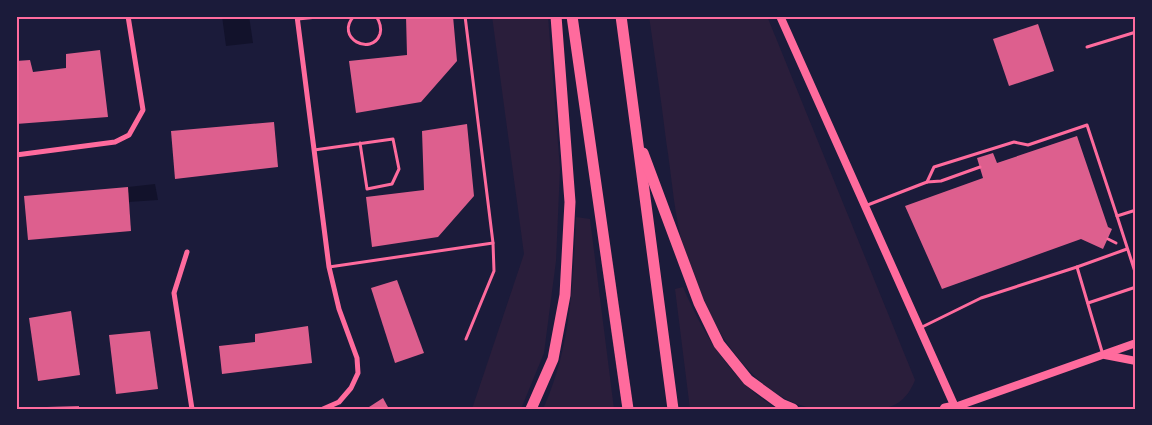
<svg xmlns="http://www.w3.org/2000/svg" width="1152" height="425" font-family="Literata,serif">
<rect width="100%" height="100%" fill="#1b1b3a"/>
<!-- green -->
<g fill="#2a1e3b">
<path d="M492 16H548L560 169 556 261 544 353 521 409H472L524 254Z"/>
<path d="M649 16H767L915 380C901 415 877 409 845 409 837 409 827 410 819 409 750 402 701 311 685 253 674 217 672 177 666 140 661 99 655 58 649 16Z"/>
<path d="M576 217 590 219 614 409H543C571 348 573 283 576 217Z"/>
<path d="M683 287C703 334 732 382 777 409H690L675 289Z"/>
</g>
<!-- water -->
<g fill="#12122b">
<path d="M222 16H249L253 43 226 46Z"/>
<path d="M155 184 158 200 128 202V187Z"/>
</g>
<!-- building -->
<g fill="#dd5f8e">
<path d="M406 16H453L457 61 421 102 356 113 349 61 407 55Z"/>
<path d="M1038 24 1054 71 1009 86 993 39Z"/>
<path d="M100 50 108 117 16 124V61L30 60 33 72 66 68V54Z"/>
<path d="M274 122 278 167 175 179 171 131Z"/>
<path d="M467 124 474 196 438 237 372 247 366 197 424 190 422 131Z"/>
<path d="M1077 136 1108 227 1112 229 1103 249 1081 239 942 289 905 206 983 178 977 158 993 153 997 163Z"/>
<path d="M128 187 131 231 28 240 24 196Z"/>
<path d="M397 280 424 353 395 363 371 288Z"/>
<path d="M71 311 80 375 38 381 29 318Z"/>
<path d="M308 326 312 363 222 374 219 346 255 342V334Z"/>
<path d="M150 331 158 389 116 394 109 335Z"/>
<path d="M383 398 389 409H366Z"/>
<path d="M79 406V409H47V407Z"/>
</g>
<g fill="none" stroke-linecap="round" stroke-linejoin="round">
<!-- path -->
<path stroke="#ff6b9d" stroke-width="3" d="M1108 239 1116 243"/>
<!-- service -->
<g stroke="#ff6b9d" stroke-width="3">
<path d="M354 16C334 38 372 57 380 34 382 27 380 22 376 16"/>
<path d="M298 19 327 16"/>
<path d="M1087 47 1136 32"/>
<path d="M314 150 393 139 399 169 392 184 367 189 360 143"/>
<path d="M927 182 934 167 1014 142 1028 145 1087 125 1117 216"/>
<path d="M865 206 927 182 941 181 980 167"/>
<path d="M1136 210 1117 216 1136 275"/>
<path d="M329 267 493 243 465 16"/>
<path d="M1077 267 1127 249"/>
<path d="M1088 303 1136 287"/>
<path d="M920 328 981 298 1077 267 1103 355"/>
<path d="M466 339 494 271 493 243"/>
</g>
<!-- minor -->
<g stroke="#ff6b9d" stroke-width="5">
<path d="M297 16 329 267 339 309 357 358 358 373 351 388 339 402 323 409"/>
<path d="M16 155 115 142 129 135 143 110 128 16"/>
<path d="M187 252 174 293 192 409"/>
</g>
<!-- tertiary -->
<g stroke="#ff6b9d" stroke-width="8">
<path d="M780 16 955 407 1136 343"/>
<path d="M1105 355 1136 361"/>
</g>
<!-- motorway -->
<g stroke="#ff6b9d" stroke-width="11">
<path d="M572 16 628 409"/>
<path d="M621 16 673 409"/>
<path d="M643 153 699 303 719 344 748 380 781 404 793 409"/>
<path d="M531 409 553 359 565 295 570 202 556 16"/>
<path d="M945 409 955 407"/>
</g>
</g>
<!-- border -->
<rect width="1152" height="425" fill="none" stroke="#1b1b3a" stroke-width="35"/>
<rect x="18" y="18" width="1116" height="390" fill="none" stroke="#ff6b9d" stroke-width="2"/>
</svg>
